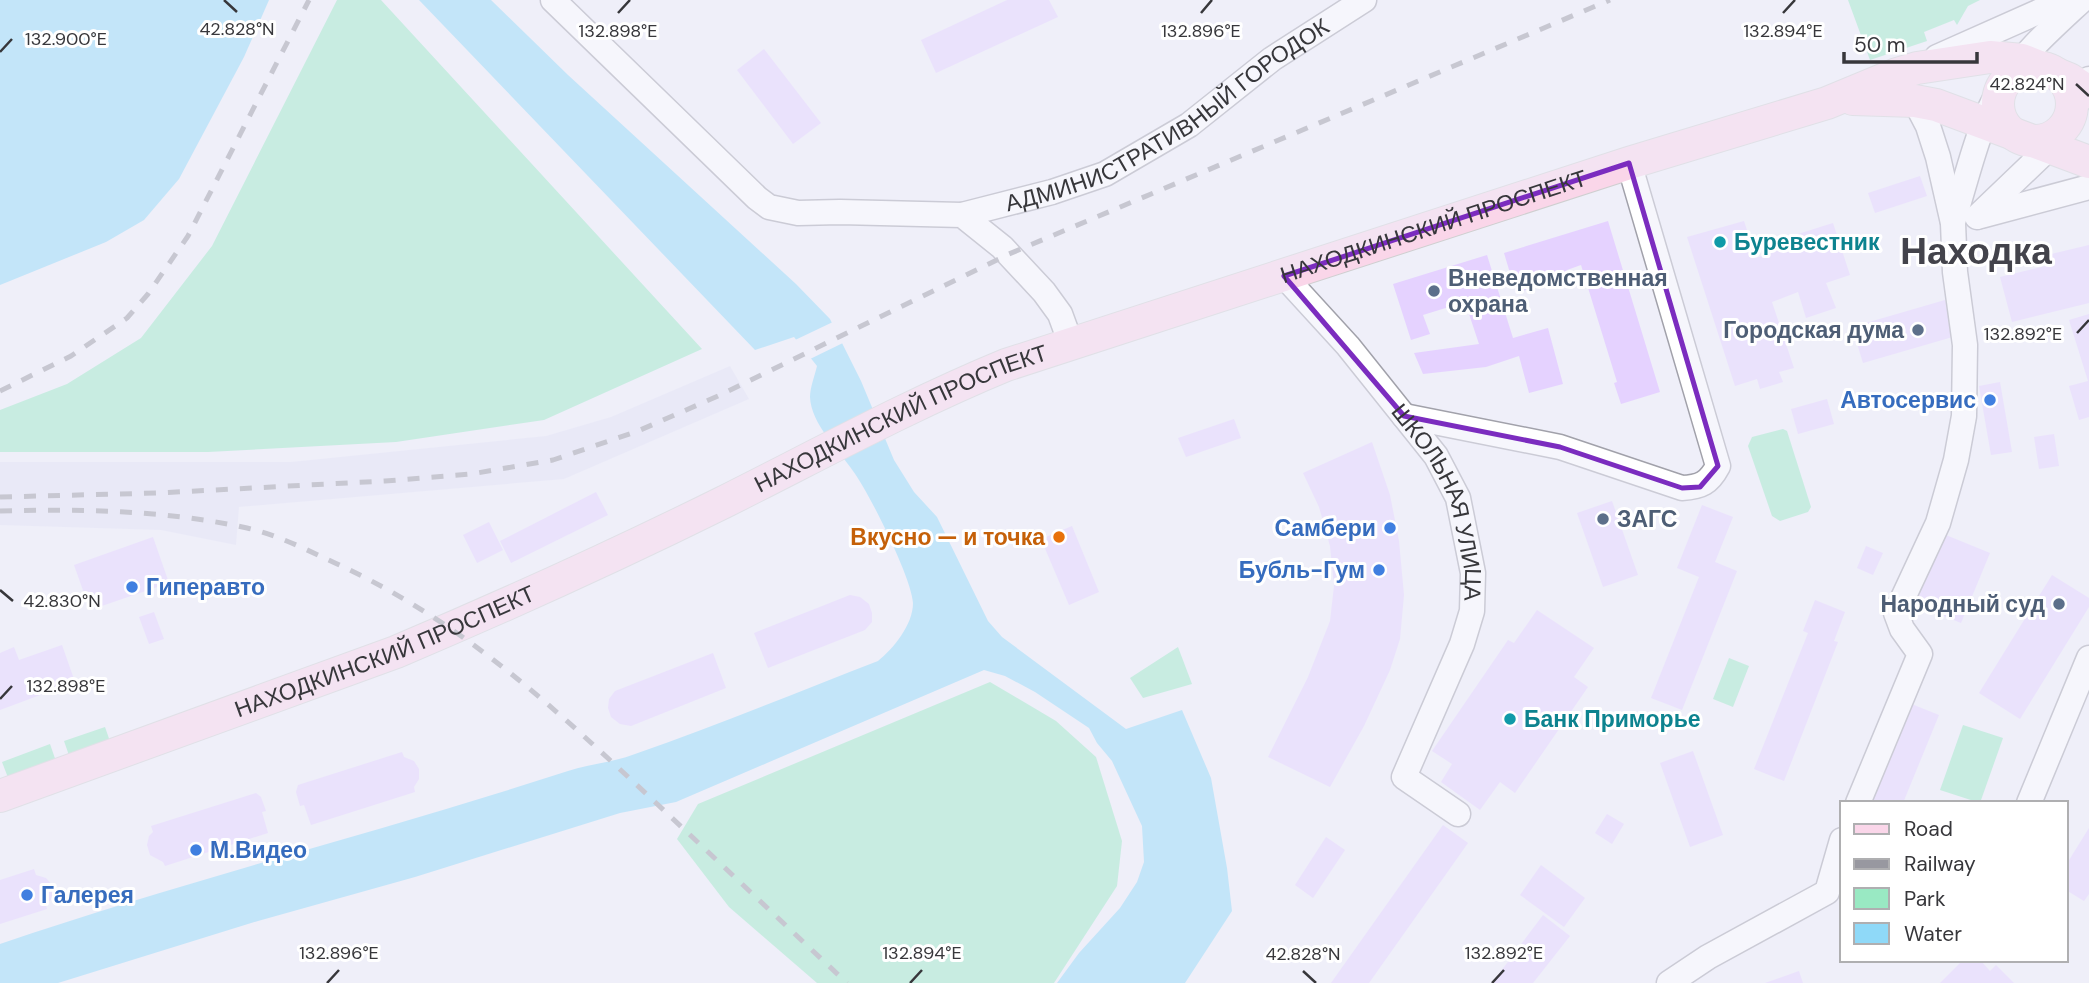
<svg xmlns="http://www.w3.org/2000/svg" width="2089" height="983" font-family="'DM Sans',sans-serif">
<rect width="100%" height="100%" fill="#efeff9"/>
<!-- built -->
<path fill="#e3e3f4" d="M730 366 749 399 564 479 239 507 236 545 161 530 0 525V462H291L546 436 611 417Z"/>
<!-- green -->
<g fill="#99e9c3">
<path d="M337 0H381L702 349 544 420 396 442 208 452H0V410L67 384 141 338 212 246Z"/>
<path d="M1848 0H1980L1968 6 1957 25 1954 20 1924 32 1927 41 1870 60Z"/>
<path d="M1783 429 1787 431 1811 507 1808 512 1780 521 1772 516 1748 446 1752 437Z"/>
<path d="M1178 647 1192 684 1143 698 1130 678Z"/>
<path d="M1729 658 1749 666 1733 707 1713 699Z"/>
<path d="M990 682 1056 721 1096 757 1122 841 1117 886 1054 983H817L729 907 677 839 698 804Z"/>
<path d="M1963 725 2003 738 1980 803 1940 790Z"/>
<path d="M105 727 113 750 72 764 64 741Z"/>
<path d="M50 744 59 770 12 788 2 762Z"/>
</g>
<!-- water -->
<g fill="#8fd9f8">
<path d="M0 0H269L244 57 179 179 144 220 106 242 0 285Z"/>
<path d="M419 0H491L568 75 796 284 830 319 861 381 894 460 914 492 937 517 988 621 1002 637 1126 729 1182 710 1211 778 1227 868 1232 911 1185 983H1057L1079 953 1120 908 1137 882 1144 862 1142 826 1112 761 1097 743 1089 728 1035 692 1005 676 984 670 676 802 620 813 415 877 258 921 58 983H0V944C188 880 380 832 568 771 590 764 614 762 635 754 717 726 797 692 878 661 893 649 913 625 913 603 912 579 869 492 853 471 839 450 811 424 810 397 810 387 815 375 817 366L794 337 755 350Z"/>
</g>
<!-- pier -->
<path fill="#efeff9" d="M835 321 845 342 808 360 793 341Z"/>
<!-- building -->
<g fill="#e5d2ff">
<path d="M1007 0H1049L1058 17 936 73 921 40Z"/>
<path d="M764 49 821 123 793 144 737 70Z"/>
<path d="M1920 176 1927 196 1875 213 1868 193Z"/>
<path d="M1608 221 1660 392 1621 404 1614 383 1617 382 1581 265 1567 270 1568 274 1538 283 1539 286 1516 293 1504 253Z"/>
<path d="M1744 221 1756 258 1784 248 1782 239 1833 223 1850 275 1826 283 1836 308 1806 318 1798 292 1772 302 1794 368 1779 372 1783 382 1760 389 1757 379 1735 386 1687 237Z"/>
<path d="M2089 245V303L2012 322 2000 277 2050 265 2047 255Z"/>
<path d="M1487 255 1513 338 1548 328 1563 384 1529 393 1519 356 1486 367 1423 374 1414 353 1479 344 1465 302 1423 315 1430 334 1411 340 1393 284Z"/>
<path d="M1945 300 1956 336 1863 363 1852 327Z"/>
<path d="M2089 314V417L2079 420 2069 386 2088 381 2069 320Z"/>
<path d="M2000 382 2012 452 1991 455 1979 386Z"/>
<path d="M1827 399 1834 424 1798 434 1791 409Z"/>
<path d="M1234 419 1241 438 1186 457 1178 438Z"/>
<path d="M2054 434 2059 466 2039 469 2034 437Z"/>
<path d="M1372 442 1390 495 1399 541 1404 595 1400 639 1390 670 1364 726 1330 787 1268 757 1308 677 1330 621 1334 586 1330 546 1319 507 1303 473Z"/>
<path d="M596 492 608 515 511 563 500 541Z"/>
<path d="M1612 501 1638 575 1603 587 1577 513Z"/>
<path d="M1702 505 1733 517 1715 562 1737 571 1682 710 1651 698 1699 577 1677 568Z"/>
<path d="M489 522 503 550 477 563 463 535Z"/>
<path d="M1072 526 1099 592 1069 605 1041 539Z"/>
<path d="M1941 533 1990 553 1961 623 1912 603Z"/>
<path d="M153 537 169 583 90 610 74 565Z"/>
<path d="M1866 546 1883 553 1873 575 1857 568Z"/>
<path d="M2052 575 2089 598V607L2020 719 1979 693Z"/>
<path d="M850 595 860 597 869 604 872 613V622L865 630 768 668 754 633Z"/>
<path d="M1815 600 1845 612 1834 641 1838 642 1784 781 1754 769 1808 633 1803 631Z"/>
<path d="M1537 610 1594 648 1574 677 1588 687 1515 793 1500 782 1480 810 1441 782 1452 764 1432 751 1508 640 1514 643Z"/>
<path d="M154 612 164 639 149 644 139 617Z"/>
<path d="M62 645 75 682 0 710V653L14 647 19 660Z"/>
<path d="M713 653 726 688 631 726 620 724 611 717 608 708 609 699 615 691Z"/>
<path d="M1909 703 1939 715 1903 803H1868Z"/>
<path d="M1693 751 1723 835 1690 847 1660 763Z"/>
<path d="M402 752 404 757 414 761 419 769V779L414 787 415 792 311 825 304 805 300 806 296 792 298 785Z"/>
<path d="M256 793 261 797 266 811 262 812 268 833 165 866 163 862 150 855 147 845 149 836 153 832 151 826Z"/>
<path d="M1607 814 1624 824 1612 844 1595 833Z"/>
<path d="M1443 825 1468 843 1369 983H1331Z"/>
<path d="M2089 828V894L2084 901 2066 890V865Z"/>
<path d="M1326 837 1345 850 1313 898 1295 885Z"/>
<path d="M1541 865 1585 898 1564 927 1520 895Z"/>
<path d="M34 869 36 875 46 878 53 886V897L46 905 47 909 0 924V880Z"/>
<path d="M1543 915 1570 936 1533 983H1492Z"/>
<path d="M1963 960H1980L1990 971 1996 965 2014 983H1940Z"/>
<path d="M1799 971 1803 983H1765Z"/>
</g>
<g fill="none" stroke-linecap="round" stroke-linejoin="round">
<defs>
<g id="minor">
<path d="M553 0 757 198 769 207 798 213 840 212 962 215 1002 247 1044 292 1060 314 1071 344"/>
<path d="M1937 57 2065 0"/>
<path id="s1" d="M962 215 1052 192 1105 174 1189 125 1272 59 1364 0"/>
<path d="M1981 216 2089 187"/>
<path d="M1977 217 2048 149 2067 122 2089 79"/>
<path d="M1953 222C1966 181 1979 122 2002 86 2023 53 2053 27 2082 0"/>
<path id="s2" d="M1284 276 1348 346 1436 456 1458 498 1473 573 1472 611 1462 644 1404 777 1458 814"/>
<path d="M1404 416 1560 447 1682 488C1701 487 1709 483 1718 466L1629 163"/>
<path d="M1858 803 1920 654 1902 629 1896 613 1938 523 1956 460 1964 416 1965 345 1955 272 1953 223 1938 157 1928 126 1915 101"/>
<path d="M2029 803 2089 658"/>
<path d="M1669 983 1708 957 1827 892 1842 840"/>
</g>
<g id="major">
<circle cx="2035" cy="104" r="37"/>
<path d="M1853 99 1915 101 1936 105 2089 162"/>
<path id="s3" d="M0 796 396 652C507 605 617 555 724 502 818 455 909 405 1006 365L1629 163 1827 103 1897 74 1917 68 1990 57 2022 60 2069 79 2089 92"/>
</g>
</defs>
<!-- minor casing -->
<use href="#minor" stroke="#a1a1aa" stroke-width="27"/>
<!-- major casing -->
<use href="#major" stroke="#cfcfd0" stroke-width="34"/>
<!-- minor -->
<use href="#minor" stroke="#fff" stroke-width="24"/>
<!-- major -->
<use href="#major" stroke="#fad6e9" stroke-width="32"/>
<!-- rail -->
<g stroke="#9898a0" stroke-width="5" stroke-dasharray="12 12" stroke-linecap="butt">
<path d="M0 391 71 356 127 318 148 294 188 236 309 0"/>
<path d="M0 497 157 493 385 481 471 474 553 460 638 431 718 396 1009 254 1610 0"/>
<path d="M0 511C83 509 165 510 247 528 278 535 307 550 335 563 465 623 552 706 655 802 719 862 783 923 847 983"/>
</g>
</g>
<!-- marked area -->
<path d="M0 0H2089V983H0ZM1629 163 1718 466 1700 487 1682 488 1560 447 1404 416 1284 276Z" fill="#efeff9" fill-opacity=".55" fill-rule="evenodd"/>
<path fill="none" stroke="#7b2cbf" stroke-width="5" stroke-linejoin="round" d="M1629 163 1718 466 1700 487 1682 488 1560 447 1404 416 1284 276Z"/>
<!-- ticks -->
<path fill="none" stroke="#37373b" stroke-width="2.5" d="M224 0 237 12M618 13 630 0M1201 13 1212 0M1783 13 1795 0M0 52 12 39M2076 84 2089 96M2077 333 2089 320M0 590 13 601M0 699 12 686M1303 971 1316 983M327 983 339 970M910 983 922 970M1492 983 1504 970"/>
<!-- markers -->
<g fill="#0f9aa8" stroke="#fff" stroke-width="2.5">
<circle cx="1720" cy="242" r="7"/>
<circle cx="1510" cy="719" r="7"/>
</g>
<g fill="#5c6f8a" stroke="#fff" stroke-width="2.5">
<circle cx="1434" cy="291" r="7"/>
<circle cx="1918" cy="330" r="7"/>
<circle cx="1603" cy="519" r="7"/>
<circle cx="2059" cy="604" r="7"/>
</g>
<g fill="#3f7fe0" stroke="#fff" stroke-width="2.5">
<circle cx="1990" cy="400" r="7"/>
<circle cx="1390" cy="528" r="7"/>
<circle cx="1379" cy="570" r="7"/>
<circle cx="132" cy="587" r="7"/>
<circle cx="196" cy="850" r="7"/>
<circle cx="27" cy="895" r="7"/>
</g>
<circle fill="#e8710a" stroke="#fff" stroke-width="2.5" cx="1059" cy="537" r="7"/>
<g text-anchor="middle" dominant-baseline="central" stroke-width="6" stroke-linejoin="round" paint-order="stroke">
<!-- street labels -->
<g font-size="23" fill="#37373b" stroke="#fff">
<text stroke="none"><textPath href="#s1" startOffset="231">АДМИНИСТРАТИВНЫЙ ГОРОДОК</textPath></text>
<text stroke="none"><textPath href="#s3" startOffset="1545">НАХОДКИНСКИЙ ПРОСПЕКТ</textPath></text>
<text stroke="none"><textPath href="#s3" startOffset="978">НАХОДКИНСКИЙ ПРОСПЕКТ</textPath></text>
<text stroke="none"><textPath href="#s2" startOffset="280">ШКОЛЬНАЯ УЛИЦА</textPath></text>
<text stroke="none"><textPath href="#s3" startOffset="411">НАХОДКИНСКИЙ ПРОСПЕКТ</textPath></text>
</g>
<!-- culture labels -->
<g font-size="23" font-weight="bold" fill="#0d838f" stroke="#fff" text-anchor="start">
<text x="1734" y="242">Буревестник</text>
<text x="1524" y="719">Банк Приморье</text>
</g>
<!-- service labels -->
<g font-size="23" font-weight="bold" fill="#4e5e75" stroke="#fff" text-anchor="start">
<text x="1448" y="278">Вневедомственная<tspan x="1448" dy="26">охрана</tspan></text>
<text x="1904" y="330" text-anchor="end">Городская дума</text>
<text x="1617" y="519">ЗАГС</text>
<text x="2045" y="604" text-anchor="end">Народный суд</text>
</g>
<!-- shop labels -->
<g font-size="23" font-weight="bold" fill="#366cbe" stroke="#fff" text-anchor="end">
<text x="1976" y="400">Автосервис</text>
<text x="1376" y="528">Самбери</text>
<text x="1365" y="570">Бубль-Гум</text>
<text x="146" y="587" text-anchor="start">Гиперавто</text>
<text x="210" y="850" text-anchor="start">М.Видео</text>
<text x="41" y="895" text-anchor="start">Галерея</text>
</g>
<!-- food labels -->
<g font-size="23" font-weight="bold" fill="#c56008" stroke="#fff" text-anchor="end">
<text x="1045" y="537">Вкусно — и точка</text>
</g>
<!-- town labels -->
<g font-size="37" font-weight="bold" fill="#43434b" stroke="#fff">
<text x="1976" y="251">Находка</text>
</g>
</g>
<g font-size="18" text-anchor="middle" fill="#37373b" stroke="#fff" stroke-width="6" stroke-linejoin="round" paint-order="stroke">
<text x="237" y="35">42.828°N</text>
<text x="618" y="37">132.898°E</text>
<text x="1201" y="37">132.896°E</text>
<text x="1783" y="37">132.894°E</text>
<text x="66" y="45">132.900°E</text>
<text x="2027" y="90">42.824°N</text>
<text x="2023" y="340">132.892°E</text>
<text x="62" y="607">42.830°N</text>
<text x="66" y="692">132.898°E</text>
<text x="339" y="959">132.896°E</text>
<text x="922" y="959">132.894°E</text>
<text x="1504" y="959">132.892°E</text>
<text x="1303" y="960">42.828°N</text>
</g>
<!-- legend -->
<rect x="1840" y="801" width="228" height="161" fill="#ffffff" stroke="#afafb1" stroke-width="2"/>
<rect x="1854" y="824" width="35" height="10" fill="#fad6e9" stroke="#afafb1" stroke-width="2"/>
<text x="1904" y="836" font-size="21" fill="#37373b">Road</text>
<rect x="1854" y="859" width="35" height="10" fill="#9898a0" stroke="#afafb1" stroke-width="2"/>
<text x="1904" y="871" font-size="21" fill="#37373b">Railway</text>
<rect x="1854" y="888" width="35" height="21" fill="#99e9c3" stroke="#afafb1" stroke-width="2"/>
<text x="1904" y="906" font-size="21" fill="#37373b">Park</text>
<rect x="1854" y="923" width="35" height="21" fill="#8fd9f8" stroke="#afafb1" stroke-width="2"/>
<text x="1904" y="941" font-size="21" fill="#37373b">Water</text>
<!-- scale -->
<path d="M1844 52v10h133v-10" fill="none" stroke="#37373b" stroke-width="3.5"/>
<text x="1854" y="52" font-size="21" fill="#37373b" stroke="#ffffff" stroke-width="5" paint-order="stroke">50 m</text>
</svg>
